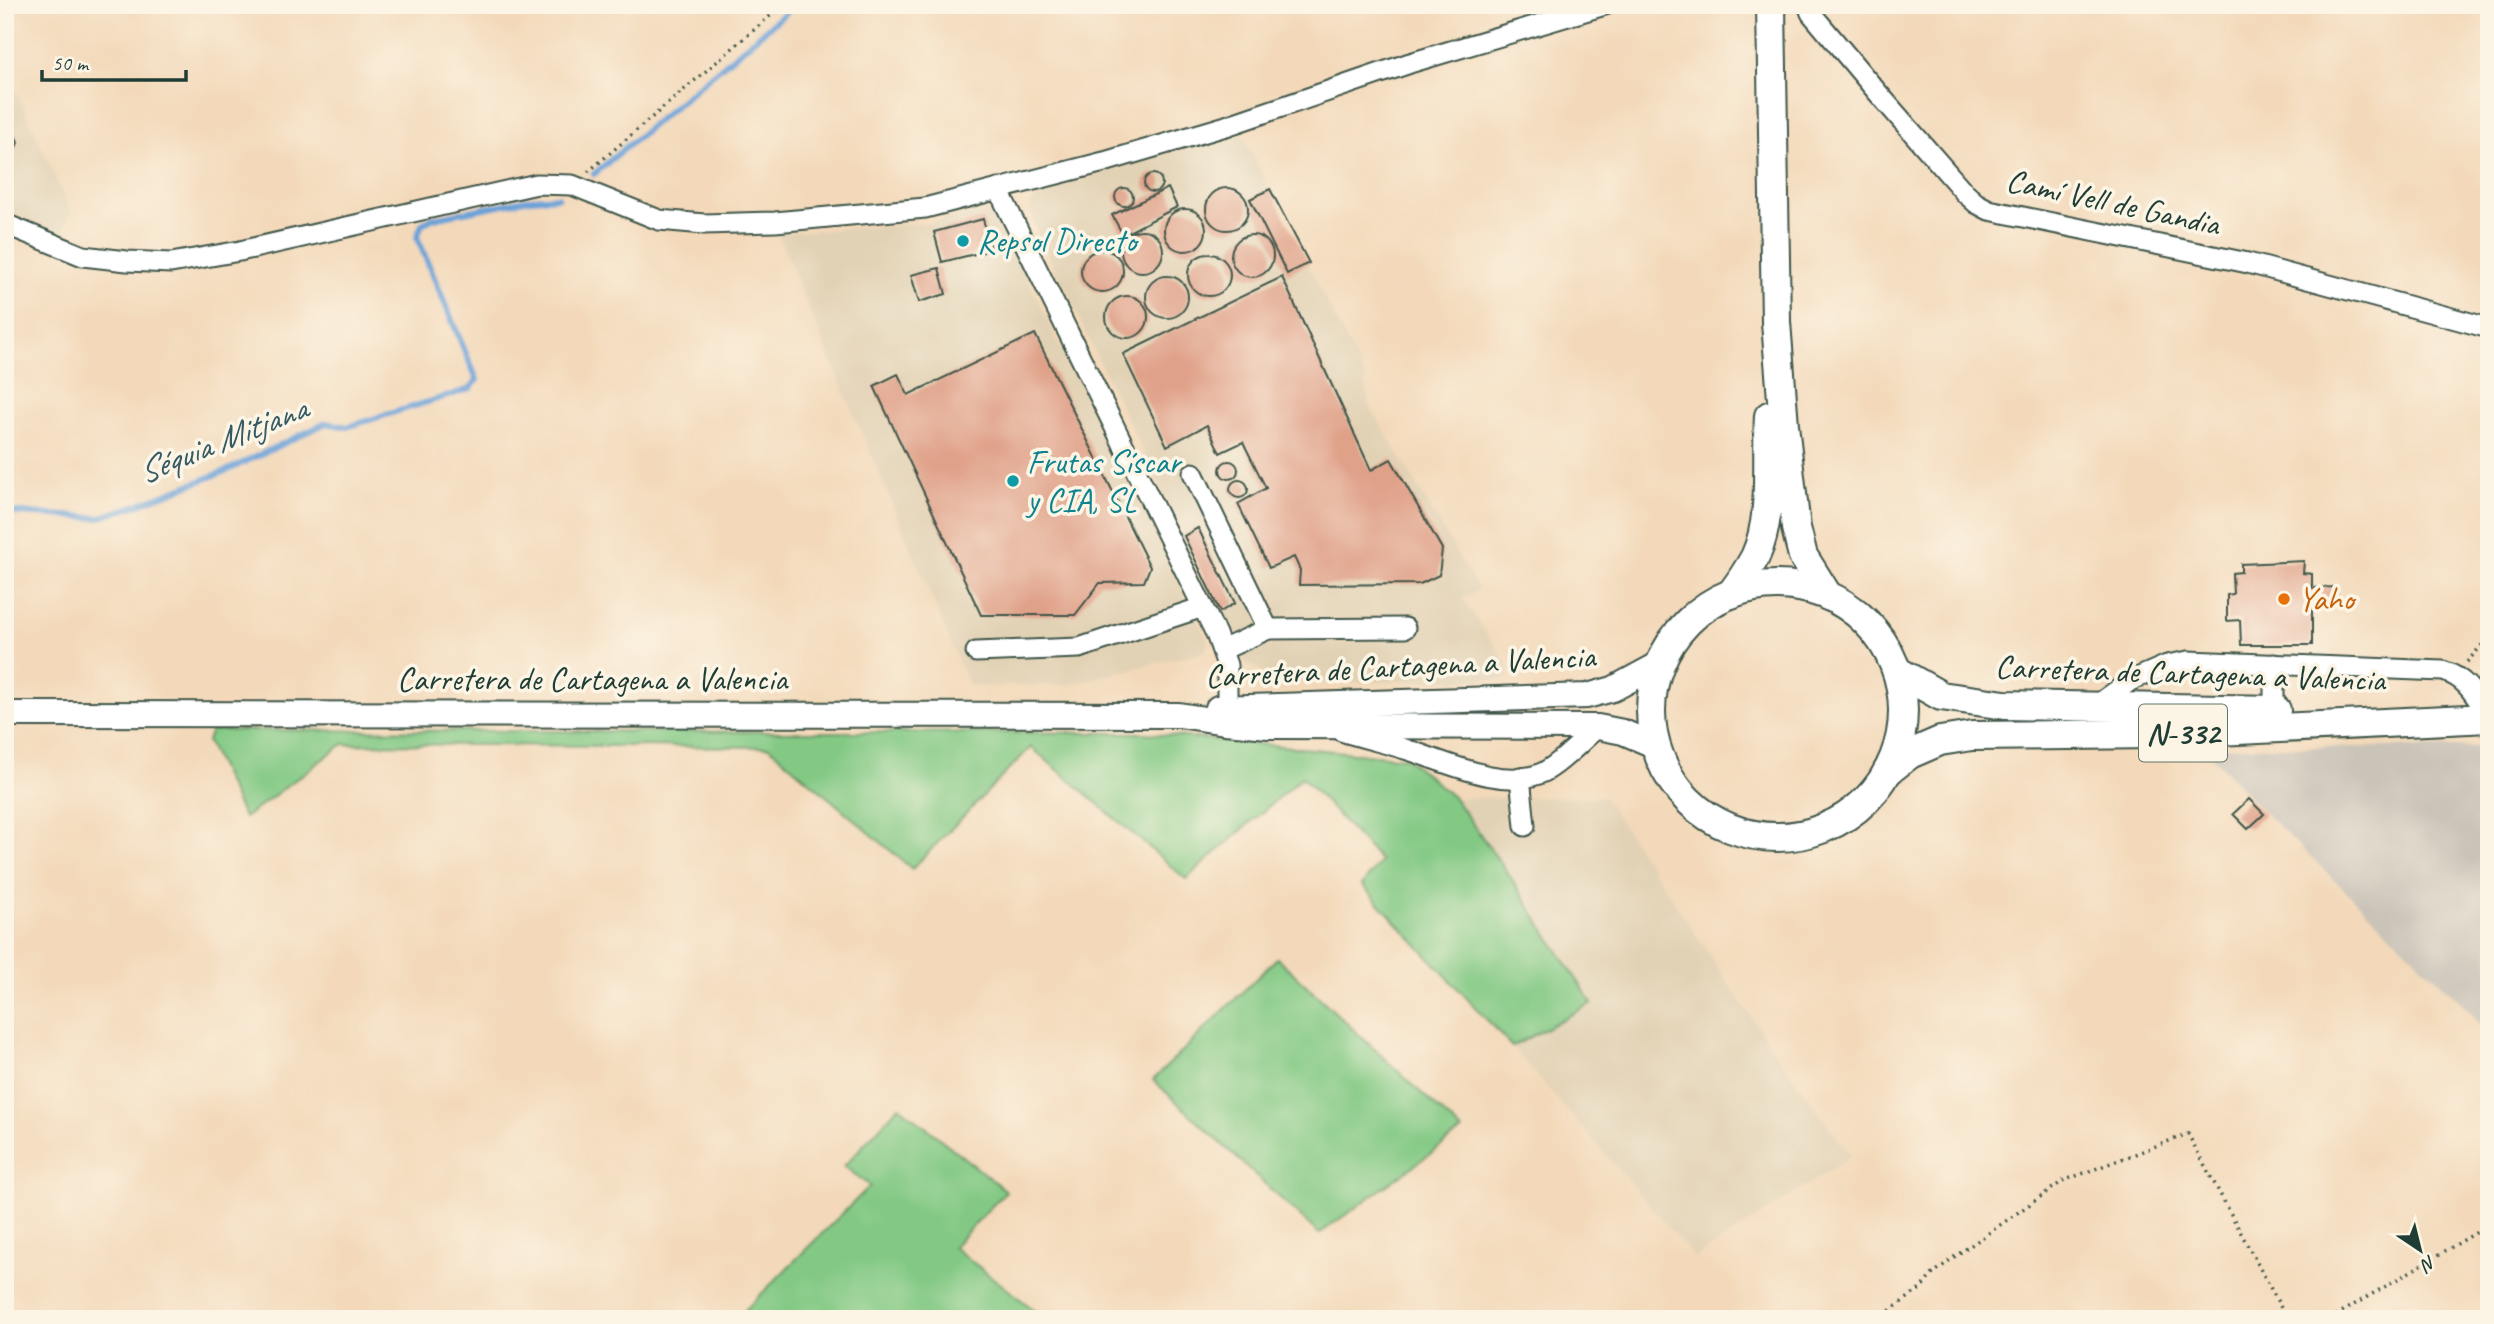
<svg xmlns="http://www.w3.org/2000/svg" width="2494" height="1324" font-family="Caveat,sans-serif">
<rect width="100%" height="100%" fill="#fcf5e5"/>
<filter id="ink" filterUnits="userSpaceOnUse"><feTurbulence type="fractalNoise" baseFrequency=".0143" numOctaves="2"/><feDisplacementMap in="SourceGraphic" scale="14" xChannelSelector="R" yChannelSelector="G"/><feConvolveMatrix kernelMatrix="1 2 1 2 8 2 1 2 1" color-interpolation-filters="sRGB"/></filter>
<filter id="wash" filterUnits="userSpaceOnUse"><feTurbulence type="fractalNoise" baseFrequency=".00686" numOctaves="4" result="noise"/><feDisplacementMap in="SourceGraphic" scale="28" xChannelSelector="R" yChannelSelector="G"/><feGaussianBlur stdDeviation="1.57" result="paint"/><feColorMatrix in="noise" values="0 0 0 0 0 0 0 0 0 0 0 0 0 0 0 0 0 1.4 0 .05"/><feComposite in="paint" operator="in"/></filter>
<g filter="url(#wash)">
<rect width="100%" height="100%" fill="#f3d9ba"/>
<!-- built -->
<g fill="#e2d2b5">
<path d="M5 66 71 212 61 235 5 212Z"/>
<path d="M1240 131 1365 377 1369 405 1479 590 1462 598 1508 665V679L1291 684 1245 663 1034 226 1030 204 1044 190Z"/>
<path d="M983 211 996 215 1208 641 1206 651 1067 685 969 686 777 233 926 223Z"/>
<path d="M1604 797 1770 1045 1851 1156 1695 1258 1512 1047 1592 1003 1507 872 1454 798Z"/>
</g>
<!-- industrial -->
<path fill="#cac3b8" d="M2203 747H2489V1037L2470 1011 2267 815Z"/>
<!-- green -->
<g fill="#83c984" stroke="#51835c" stroke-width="2">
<path d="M211 730 1144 733 1407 758 1454 798 1507 872 1592 1003 1512 1047 1362 885 1381 861 1302 777 1186 879 1031 747 912 869 769 747 343 744 244 818 207 741Z"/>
<path d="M1277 958 1462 1131 1319 1234 1153 1080Z"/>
<path d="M899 1106 1006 1191 953 1247 1046 1319H758L745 1310 870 1186 844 1166Z"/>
</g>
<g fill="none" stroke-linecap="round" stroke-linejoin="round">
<!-- stream -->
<g stroke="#6ba1d8" stroke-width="6">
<path d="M594 174 795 5"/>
<path d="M5 512 98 518 129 508 226 471 326 423 347 427 470 389 477 380 417 237 422 224 434 218 530 199 558 197"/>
</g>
</g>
<g id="blocks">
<!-- building -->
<g fill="#e0a189">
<path d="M5 112 18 142 5 174Z"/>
<circle cx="1153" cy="183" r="9"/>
<path d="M1168 188 1177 207 1123 235 1112 215Z"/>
<circle cx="1227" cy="209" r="21"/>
<circle cx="1124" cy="197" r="9"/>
<path d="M1270 189 1309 263 1287 274 1250 199Z"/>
<circle cx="1185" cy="230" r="21"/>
<path d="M983 219 991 250 942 262 934 232Z"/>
<circle cx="1142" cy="251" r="21"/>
<circle cx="1252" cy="256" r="21"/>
<circle cx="1102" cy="271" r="21"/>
<circle cx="1209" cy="275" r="21"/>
<path d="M939 268 946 294 919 302 911 275Z"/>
<circle cx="1167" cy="297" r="21"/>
<path d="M1282 277 1371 470 1391 459 1442 549 1439 575 1420 584 1299 585 1300 570 1294 557 1269 568 1238 504 1266 488 1243 442 1220 453 1207 425 1167 446 1123 354Z"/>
<circle cx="1127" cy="317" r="21"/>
<path d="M1035 334 1150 567 1144 582 1100 583 1075 615H981L874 386 898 374 908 395Z"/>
<circle cx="1229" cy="470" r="9"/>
<circle cx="1239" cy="489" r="9"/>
<path d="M1198 528 1235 603 1220 612 1184 536Z"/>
<path d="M2304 561 2303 573 2312 574V588L2337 587V603L2312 605V645H2241L2240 620 2227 621V595L2233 594 2232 573 2241 572V564Z"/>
<path d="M2249 799 2264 814 2248 829 2233 814Z"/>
</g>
</g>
</g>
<g filter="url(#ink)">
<use href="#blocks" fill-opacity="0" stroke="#3f5448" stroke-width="2"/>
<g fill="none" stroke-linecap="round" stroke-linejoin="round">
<defs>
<g id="minor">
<path d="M1808 5 1811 13 1878 93 1965 193 1976 203 1989 210 2248 263 2489 328"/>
<path d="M998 189 1216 634 1227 665V706"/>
<path d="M5 224 83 256 127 261 171 263 240 251 537 184 572 185 659 220 704 224 775 222 925 208 1104 162 1226 126 1410 63 1605 5"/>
<path d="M1193 473 1268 629"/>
<path d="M1222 650 1268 629 1405 628"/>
<path d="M976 652 1079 648 1203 607"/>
<path d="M2097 705 2130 681 2167 665 2188 661 2443 671C2467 678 2476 697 2489 717"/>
<path d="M2274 710V664"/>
<path d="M1341 731C1363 738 1386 743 1408 750 1446 762 1505 791 1544 772 1564 761 1580 742 1598 727"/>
<path d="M1520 777 1525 826"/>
</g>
<g id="major">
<path d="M1218 708 1587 696 1613 689 1661 663"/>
<path d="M5 714 1179 715 1225 722 1269 726 1598 727 1623 732 1656 746"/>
</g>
<g id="highway">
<path d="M1771 5 1776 322 1784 425 1796 528 1803 556 1828 596"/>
<circle cx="1777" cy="711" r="126"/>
<path d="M1731 594C1740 582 1748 570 1755 557 1774 517 1766 459 1769 416"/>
<path d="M1897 671 1941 696 2005 705 2276 710"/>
<path d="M1887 772 1910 754 1940 741 1972 736 2155 734 2489 718"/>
</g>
</defs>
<!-- minor casing -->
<use href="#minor" stroke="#3f5448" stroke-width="23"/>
<!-- major casing -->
<use href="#major" stroke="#3f5448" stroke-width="28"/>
<!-- highway casing -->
<use href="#highway" stroke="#3f5448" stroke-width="32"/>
<!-- path -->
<g stroke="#3f5448" stroke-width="3.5" stroke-dasharray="2 5" stroke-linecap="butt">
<path d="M588 172 783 5"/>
<path d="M2467 662 2489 637"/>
<path d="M1878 1319 1919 1290 1933 1274 1950 1260 2063 1181 2188 1134 2287 1319"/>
<path d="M2330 1319 2489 1225"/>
</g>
<!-- minor -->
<use href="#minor" stroke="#fff" stroke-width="19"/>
<!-- major -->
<use href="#major" stroke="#fff" stroke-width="24"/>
<!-- highway -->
<use href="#highway" stroke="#fff" stroke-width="28"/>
</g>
</g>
<!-- markers -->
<g fill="#0f9aa8" stroke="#fcf5e5" stroke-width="2.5">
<circle cx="963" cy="241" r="7"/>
<circle cx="1013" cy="481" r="7"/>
</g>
<circle fill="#e8710a" stroke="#fcf5e5" stroke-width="2.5" cx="2284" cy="599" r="7"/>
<g text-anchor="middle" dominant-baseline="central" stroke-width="7" stroke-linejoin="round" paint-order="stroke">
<!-- shield labels -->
<rect fill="#fcf5e5" stroke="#617469" stroke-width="2" x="2139" y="704.5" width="88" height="57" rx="5"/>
<g font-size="32" font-weight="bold" fill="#1f3d34">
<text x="2183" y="733">N-332</text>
</g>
<!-- street labels -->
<g font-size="33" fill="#1f3d34" stroke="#fcf5e5">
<text transform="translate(2113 202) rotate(12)">Camí Vell de Gandia</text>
<text transform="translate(1400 666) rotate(-3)">Carretera de Cartagena a Valencia</text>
<text transform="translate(2190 673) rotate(2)">Carretera de Cartagena a Valencia</text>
<text x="592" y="679">Carretera de Cartagena a Valencia</text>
</g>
<!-- culture labels -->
<g font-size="33" fill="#0d838f" stroke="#fcf5e5" text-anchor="start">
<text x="977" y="241">Repsol Directo</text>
<text x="1027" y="462">Frutas Síscar<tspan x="1027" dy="38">y CIA, SL</tspan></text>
</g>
<!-- food labels -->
<g font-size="33" fill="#c56008" stroke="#fcf5e5" text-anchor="start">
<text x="2298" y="599">Yaho</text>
</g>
<!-- water labels -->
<g font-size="35" font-style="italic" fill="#365b65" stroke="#fcf5e5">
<text transform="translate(222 440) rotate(-22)">Séquia Mitjana</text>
</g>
</g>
<!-- margin -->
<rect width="2494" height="1324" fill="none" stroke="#fcf5e5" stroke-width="28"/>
<!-- north arrow -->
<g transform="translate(2420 1250) rotate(145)" stroke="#fcf5e5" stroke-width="5" paint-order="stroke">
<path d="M0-5L12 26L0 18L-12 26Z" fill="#1f3d34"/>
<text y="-10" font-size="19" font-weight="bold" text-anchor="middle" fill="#1f3d34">N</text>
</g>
<!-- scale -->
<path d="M42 70v10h144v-10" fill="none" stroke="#1f3d34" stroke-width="3.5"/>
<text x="52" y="70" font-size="21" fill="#1f3d34" stroke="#fcf5e5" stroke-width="5" paint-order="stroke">50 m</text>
</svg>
